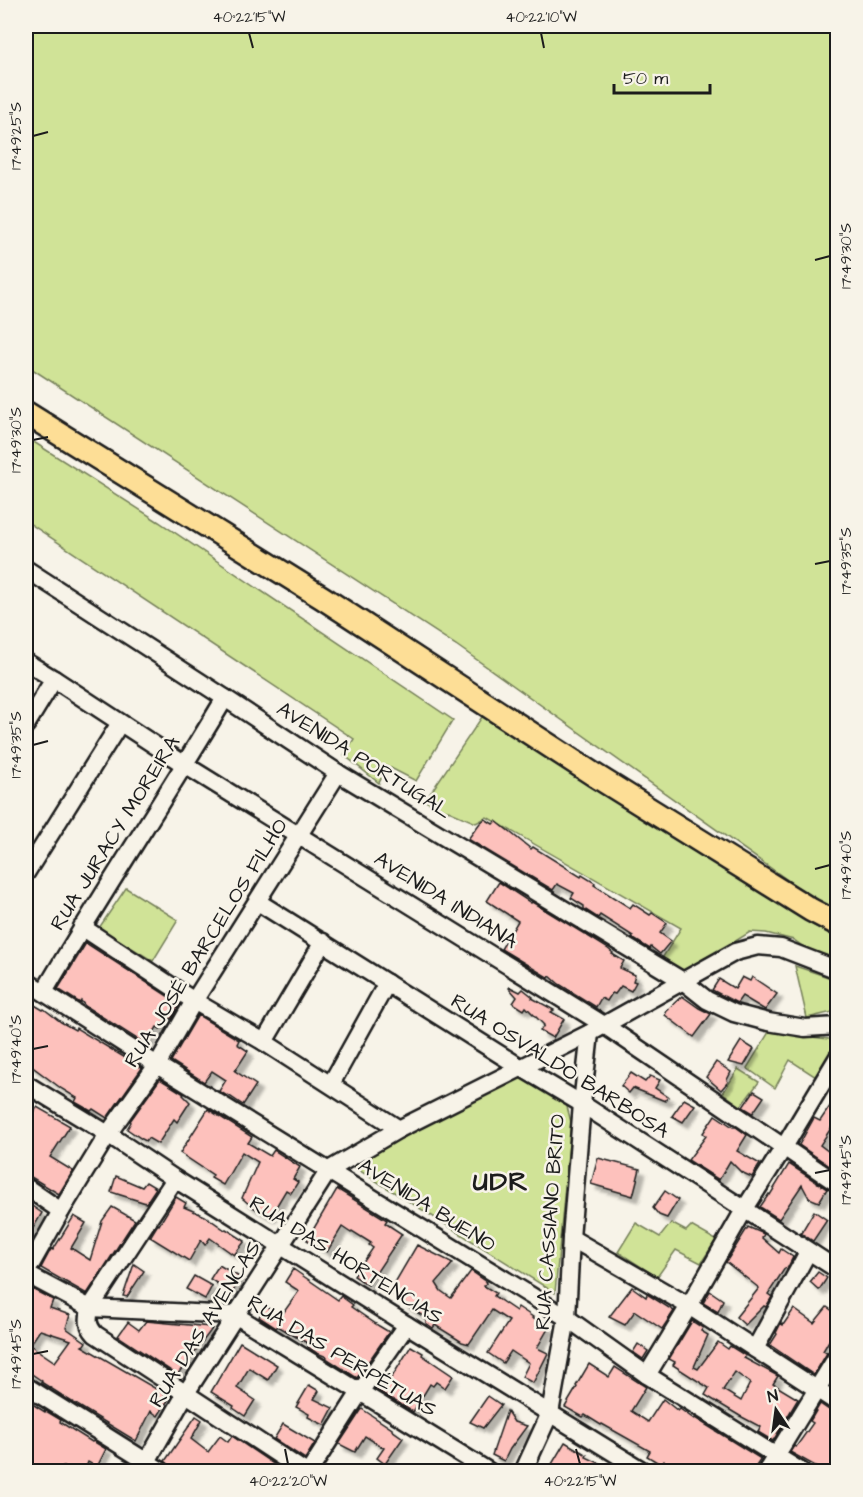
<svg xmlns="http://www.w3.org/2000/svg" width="863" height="1497" font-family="'Architects Daughter',sans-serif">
<defs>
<filter id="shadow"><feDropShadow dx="5.5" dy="5.5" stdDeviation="1.5" flood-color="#0004"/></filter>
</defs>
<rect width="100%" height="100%" fill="#f7f3e8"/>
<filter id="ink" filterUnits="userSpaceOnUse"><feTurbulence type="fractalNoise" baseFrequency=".0167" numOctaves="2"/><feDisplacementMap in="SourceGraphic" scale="12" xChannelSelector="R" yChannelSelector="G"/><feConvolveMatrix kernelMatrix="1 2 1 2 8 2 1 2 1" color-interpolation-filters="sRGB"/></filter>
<g filter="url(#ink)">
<!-- green -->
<g fill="#d0e397" stroke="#76805a" stroke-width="1.5">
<path d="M26 26H837V911L813 898 456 645 26 365Z"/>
<path d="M29 439 159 522 453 720 416 781 387 766 379 783 344 755 354 739 26 521V445Z"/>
<path d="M484 714 811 924 837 938V965L809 951 794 940 766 933 750 932 682 974 661 960 681 928 487 817 476 823 425 801Z"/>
<path d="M126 888 178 920 153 961 99 928Z"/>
<path d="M795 966 837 980V1011L807 1018Z"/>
<path d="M769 1032 837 1040V1051L816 1077 790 1060 775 1088 747 1068Z"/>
<path d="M738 1069 759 1082 741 1106 723 1093Z"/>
<path d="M518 1072 565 1099 571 1122 555 1293 349 1164Z"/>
<path d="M636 1223 660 1237 671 1223 686 1231 691 1226 716 1240 701 1263 676 1250 657 1277 618 1252Z"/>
</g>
<!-- building -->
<g fill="#fdc1bc" stroke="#1c1c1c" stroke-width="1.5" fill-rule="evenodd" filter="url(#shadow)">
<path d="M485 819 493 824 496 821 531 849 533 847 581 877 582 875 595 883 594 885 630 908 633 904 650 915 652 913 667 923 660 933 671 941 660 954 651 947 650 949 632 938 633 936 600 915 598 918 584 909V906L571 898 574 893 557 884 553 890 468 839 480 823Z"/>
<path d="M499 882 531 903 532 902 591 938 607 948 613 953 612 954 624 961 620 968 635 975 633 981 636 982 631 991 621 986 615 994 612 993 607 1001 601 998 596 1007 559 984 550 976 549 978 501 949 518 921 487 901Z"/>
<path d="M86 943 180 1004 171 1019 168 1018 160 1029 157 1027 147 1044 140 1040V1041L85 1006 81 1001 80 1003 58 989Z"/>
<path d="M742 977 750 981 752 977 777 994 765 1010 742 996 737 1003 712 990 719 979 735 989Z"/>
<path d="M510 987 520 992 523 989 533 997 532 998 554 1010 551 1012 564 1019 553 1038 540 1031 544 1025 526 1007 524 1010 513 1003 517 997 509 988Z"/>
<path d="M682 996 699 1008 711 1014 694 1037 665 1015 666 1013 665 1012Z"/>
<path d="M26 1000 43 1010 44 1009 61 1022 75 1030 76 1028 142 1068 107 1118 93 1109 91 1111 75 1102 77 1098 62 1089 26 1062Z"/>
<path d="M198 1015 239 1040 237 1044 248 1051 235 1071 256 1085 243 1105 228 1095 227 1096 219 1091 226 1080 212 1071 204 1082 171 1061Z"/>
<path d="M741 1041 754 1049 744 1066 728 1062Z"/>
<path d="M716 1062 731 1072 727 1080 728 1082 721 1090 706 1077Z"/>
<path d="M631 1073 645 1082 650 1076 660 1080 655 1088 668 1097 665 1101 633 1088 629 1093 621 1086Z"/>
<path d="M160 1079 184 1094 183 1095 190 1102 177 1122 174 1119 158 1144 148 1138 146 1141 142 1139 127 1129 131 1122 130 1121Z"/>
<path d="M754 1091 764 1097 753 1113 743 1107Z"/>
<path d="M837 1096V1128L833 1125 820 1145 837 1158V1171L799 1145 814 1118 820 1121Z"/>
<path d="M684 1099 695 1105 683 1122 672 1116Z"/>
<path d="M26 1105 35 1111 37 1107 70 1126 50 1157 73 1171 59 1194 26 1174Z"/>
<path d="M208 1109 252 1137 248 1143 270 1156 274 1150 300 1167 293 1179 298 1182 291 1193 286 1190 270 1217 251 1206 242 1198 258 1162 242 1152 223 1185 211 1178 213 1175 180 1153Z"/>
<path d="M715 1115 733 1127H736L747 1135 737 1151 760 1164 752 1177 741 1172 730 1161 719 1180 688 1160 706 1136 703 1133Z"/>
<path d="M598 1158 640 1169 633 1196 591 1184Z"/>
<path d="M789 1164 827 1189 819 1202 809 1198 802 1185 779 1219 760 1207 769 1194 770 1195Z"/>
<path d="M116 1176 142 1187 146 1182 156 1188 146 1203 111 1192Z"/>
<path d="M337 1189 387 1220 385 1223 402 1234 368 1285 354 1276 373 1248 369 1245 371 1243 352 1231 351 1233 342 1227 327 1252 307 1240Z"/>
<path d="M665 1191 678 1200 667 1218 659 1215 653 1208Z"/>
<path d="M176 1197 186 1203 184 1207 205 1216 225 1230 226 1229 245 1241 234 1255 210 1238 205 1245 201 1240 189 1261 150 1237 158 1224 159 1225Z"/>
<path d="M26 1202 42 1213 26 1240Z"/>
<path d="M112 1207 135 1220 87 1294 41 1268 51 1249 53 1250 74 1216 86 1223 71 1248 90 1260 102 1221Z"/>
<path d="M814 1211 827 1220 813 1241 801 1233Z"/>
<path d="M748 1227 764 1234 762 1238 779 1253 781 1249 793 1257 787 1269 785 1268 768 1294 772 1297 766 1307 764 1306 745 1325 736 1317 759 1288 726 1262Z"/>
<path d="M417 1245 453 1263 436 1283 441 1291 451 1298 471 1271 487 1282 484 1286 496 1293 494 1296 516 1311 518 1307 533 1317 532 1318 549 1327 537 1348 548 1353 533 1383 522 1377 529 1363 511 1351 503 1363 488 1353 509 1321 492 1310 469 1344 462 1342 435 1325 433 1328 426 1323V1318L407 1306 390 1291Z"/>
<path d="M134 1264 144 1271 127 1297 123 1296Z"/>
<path d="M219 1265 241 1278 232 1293 210 1279Z"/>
<path d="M293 1269 338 1300 341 1296 342 1297 353 1305 351 1307 379 1326 389 1332 357 1378 326 1358 327 1357 317 1353 308 1347 309 1344 296 1336V1337L278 1326 276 1328 259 1317 265 1306 281 1316 299 1291 285 1282Z"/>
<path d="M818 1272 827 1278 819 1290 810 1282Z"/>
<path d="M194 1276 212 1286 205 1299 186 1289Z"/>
<path d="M26 1286 53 1300 50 1308 70 1315 66 1328 86 1342 84 1345 82 1346 170 1397 158 1416 151 1411 136 1441 59 1394H60L41 1382 42 1381 26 1370ZM40 1330 71 1340 55 1362 30 1345Z"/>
<path d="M632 1287 646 1297 647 1294 674 1311 662 1329 635 1311 625 1325 609 1317Z"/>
<path d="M710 1291 723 1300 718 1312 703 1303Z"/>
<path d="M827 1307 837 1314V1327L823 1351 827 1353 814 1375 770 1345 777 1334 776 1333 781 1323 783 1325 794 1309 814 1323Z"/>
<path d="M146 1321 211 1327 210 1329H212L177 1375 118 1336 128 1322 139 1330Z"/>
<path d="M692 1321 703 1328 701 1331 708 1335 694 1367 698 1369 718 1342 728 1349 730 1346 746 1356 744 1358 778 1376 773 1384 798 1399 773 1441 758 1432 761 1427 740 1416 705 1395 709 1388 673 1365 675 1362 669 1359ZM735 1372 750 1383 741 1401 723 1390Z"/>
<path d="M240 1342 277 1365 268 1380 249 1368 237 1388 255 1400 245 1416 233 1408 234 1406 211 1392Z"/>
<path d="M638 1344 648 1351 643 1359 633 1352Z"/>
<path d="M411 1346 423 1353 422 1355 453 1376 445 1388 436 1382 433 1386 430 1384 413 1412 375 1389 384 1377H392Z"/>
<path d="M589 1364 609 1377 615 1367 646 1387 631 1411 648 1422 663 1399 678 1411 680 1409 694 1419 695 1418 761 1459 752 1472H684L664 1461 662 1465 647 1456 650 1451 602 1424 601 1425 585 1415 583 1417 565 1407 577 1387 576 1386Z"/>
<path d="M309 1385 319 1391 314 1399 333 1408 324 1425 308 1417 309 1414 296 1407Z"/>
<path d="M488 1396 501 1405 483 1428 470 1422Z"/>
<path d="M26 1400 45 1412 46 1411 61 1420 60 1422 92 1442 93 1441 106 1449 97 1467 88 1462 84 1472H77L63 1466 60 1472H45L26 1462V1456L34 1437 26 1431Z"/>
<path d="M820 1404 832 1412 837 1413V1472H826L790 1452 794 1446 796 1447 813 1423 810 1421Z"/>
<path d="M362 1409 392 1429V1430L403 1438 385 1464 377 1458 384 1448 365 1436 355 1452 339 1444Z"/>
<path d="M507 1411 514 1422 527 1426 510 1449 504 1461 492 1455Z"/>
<path d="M196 1416 202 1420 191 1439 208 1452 220 1436 228 1442 232 1436 285 1472H237L230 1468 228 1472H225L218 1467 217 1469 213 1467 211 1472H178L173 1468 165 1461Z"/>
<path d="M283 1424 315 1443 305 1459 274 1439Z"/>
<path d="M565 1442 587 1455 586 1457 618 1472H564L552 1464Z"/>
</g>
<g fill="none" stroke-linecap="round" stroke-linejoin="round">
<defs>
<g id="minor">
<path d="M26 569 225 698 338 773 683 981 707 1000 734 1013 768 1022 805 1028 838 1026"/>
<path d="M26 662 54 679 185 765 604 1025 838 1184"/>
<path d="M26 725 54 679"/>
<path d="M26 873 120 723"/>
<path d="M258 902 520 1067 582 1104 838 1270"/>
<path d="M82 927 194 1001 264 1042 399 1129"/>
<path d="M26 981 157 1065 567 1318 647 1375 802 1472"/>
<path d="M44 992C102 893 166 797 225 698"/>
<path d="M264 1042 323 942"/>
<path d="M26 1084 108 1134 175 1179 407 1325 645 1472"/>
<path d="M331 1084 387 983"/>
<path d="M175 1179 90 1308C88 1320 87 1325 95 1334L305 1472"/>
<path d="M26 1187 61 1211"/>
<path d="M571 1238 689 1306 838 1403"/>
<path d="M26 1273 61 1211 108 1134 157 1065 194 1001 338 773"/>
<path d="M26 1274 90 1308 235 1315 490 1472"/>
<path d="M755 1349 808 1252"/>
<path d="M647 1375 689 1306 744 1210 784 1147 838 1057"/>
<path d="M26 1386 163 1472"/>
<path d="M141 1472 186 1393 329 1170 399 1129 590 1033 735 952 758 946 781 948 838 970"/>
<path d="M309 1472 360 1392 407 1325"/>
<path d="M523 1472 550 1413 567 1318 571 1238 582 1104 590 1033"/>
<path d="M766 1472 838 1355"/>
</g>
<path id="major" d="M26 413 323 598 596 776 811 910 838 924"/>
</defs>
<!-- minor casing -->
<use href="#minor" stroke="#1c1c1c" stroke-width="21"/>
<!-- major casing -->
<use href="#major" stroke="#1c1c1c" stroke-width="27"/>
<!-- minor -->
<use href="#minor" stroke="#f7f3e8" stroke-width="16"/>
<!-- major -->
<use href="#major" stroke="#fdde96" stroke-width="22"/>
</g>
</g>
<!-- ticks -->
<path fill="none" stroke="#1c1c1c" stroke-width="2" d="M249 33 253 48M541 33 544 48M33 136 48 132M815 260 830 256M33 440 48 437M815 564 830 561M33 745 48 741M815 869 830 865M33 1049 48 1046M815 1173 830 1170M33 1354 48 1351M285 1449 288 1464M576 1449 580 1464"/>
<g text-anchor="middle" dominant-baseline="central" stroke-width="5" stroke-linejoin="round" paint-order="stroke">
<!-- street labels -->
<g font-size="21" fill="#1c1c1c" stroke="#f7f3e8">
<text transform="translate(364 760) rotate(32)">AVENIDA PORTUGAL</text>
<text transform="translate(115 833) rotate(-58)">RUA JURACY MOREIRA</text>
<text transform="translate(446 900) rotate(32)">AVENIDA INDIANA</text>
<text transform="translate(206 943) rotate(-58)">RUA JOSÉ BARCELOS FILHO</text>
<text transform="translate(560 1066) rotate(32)">RUA OSVALDO BARBOSA</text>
<text transform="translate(427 1205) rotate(32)">AVENIDA BUENO</text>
<text transform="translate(550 1222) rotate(-86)">RUA CASSIANO BRITO</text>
<text transform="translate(346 1260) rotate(32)">RUA DAS HORTENCIAS</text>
<text transform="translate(205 1324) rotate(-58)">RUA DAS AVENCAS</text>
<text transform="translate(342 1356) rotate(31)">RUA DAS PERPÉTUAS</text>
</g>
<!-- district labels -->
<g font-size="27" font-weight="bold" letter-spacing="1.5" fill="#1c1c1c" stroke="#f7f3e8">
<text x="501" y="1182">UDR</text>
</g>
</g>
<!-- margin -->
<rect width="863" height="1497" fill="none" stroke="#f7f3e8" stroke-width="66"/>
<!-- north arrow -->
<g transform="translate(776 1410) rotate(347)" stroke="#f7f3e8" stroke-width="4.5" paint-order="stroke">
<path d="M0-4.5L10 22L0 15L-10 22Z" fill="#1c1c1c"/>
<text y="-9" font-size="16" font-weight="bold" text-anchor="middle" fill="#1c1c1c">N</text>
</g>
<!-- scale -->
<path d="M614 84v9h96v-9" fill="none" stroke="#1c1c1c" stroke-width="3"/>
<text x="623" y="84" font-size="18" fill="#1c1c1c" stroke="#f7f3e8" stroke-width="4.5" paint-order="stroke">50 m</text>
<rect x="33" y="33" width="797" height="1431" fill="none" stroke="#1c1c1c" stroke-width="2"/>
<g font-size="15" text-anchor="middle" fill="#1c1c1c">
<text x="249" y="22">40°22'15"W</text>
<text x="541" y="22">40°22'10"W</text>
<text transform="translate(16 136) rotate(-90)" y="5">17°49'25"S</text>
<text transform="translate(846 256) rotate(-90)" y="5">17°49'30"S</text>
<text transform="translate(16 440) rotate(-90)" y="5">17°49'30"S</text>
<text transform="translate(846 561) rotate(-90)" y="5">17°49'35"S</text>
<text transform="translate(16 745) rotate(-90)" y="5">17°49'35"S</text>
<text transform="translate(846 865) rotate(-90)" y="5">17°49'40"S</text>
<text transform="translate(16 1049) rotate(-90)" y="5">17°49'40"S</text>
<text transform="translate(846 1170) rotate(-90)" y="5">17°49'45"S</text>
<text transform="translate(16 1354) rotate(-90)" y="5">17°49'45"S</text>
<text x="288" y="1486">40°22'20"W</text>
<text x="580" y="1486">40°22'15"W</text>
</g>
</svg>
